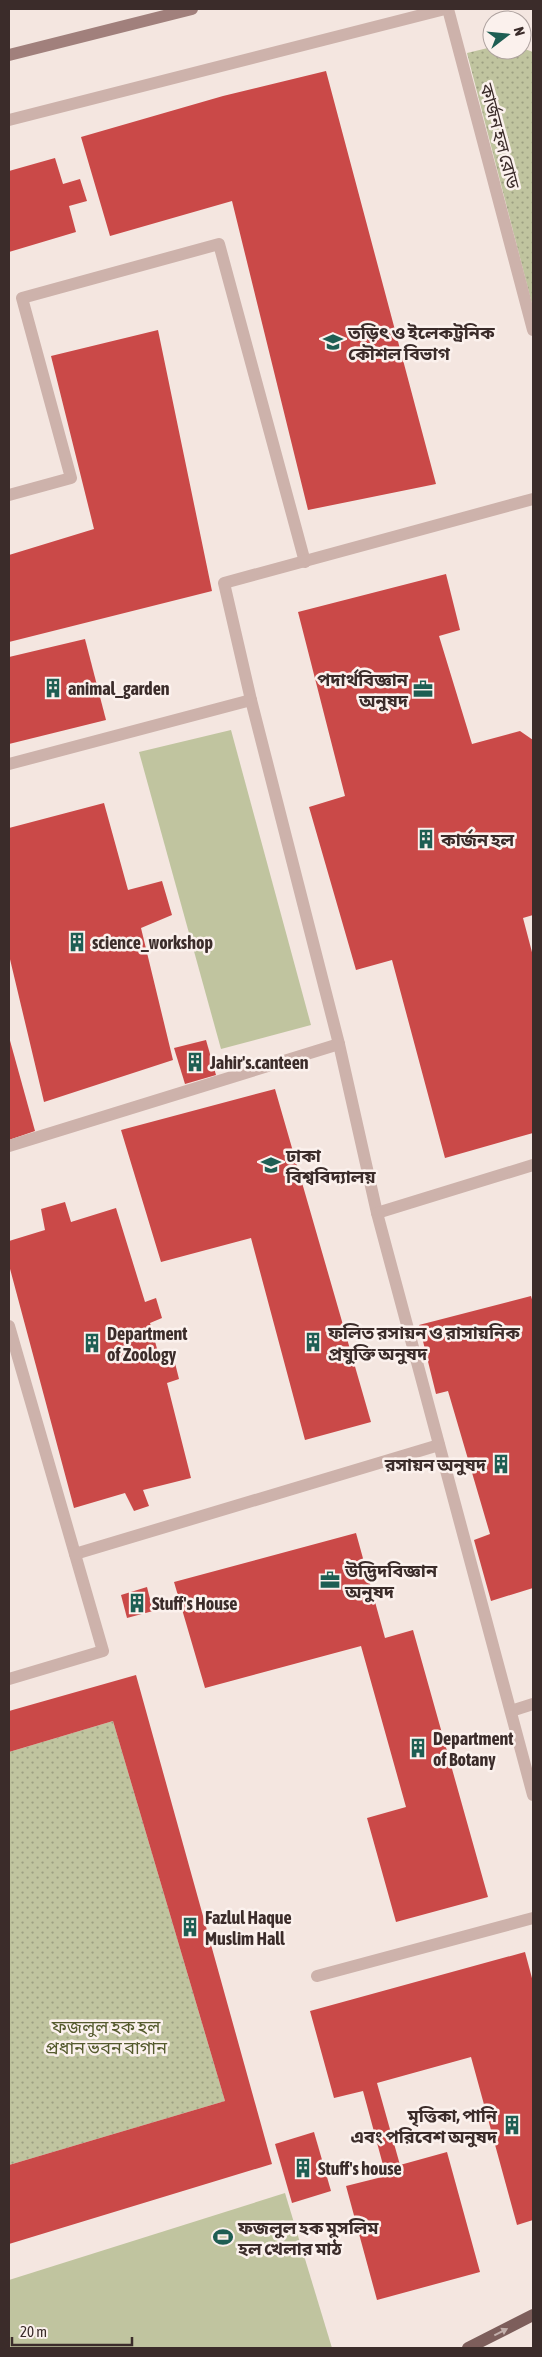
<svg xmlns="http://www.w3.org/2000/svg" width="542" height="2357" font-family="'Asap Condensed','Noto Sans Bengali',sans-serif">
<defs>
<pattern id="park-dots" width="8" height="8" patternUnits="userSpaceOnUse" patternTransform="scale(1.25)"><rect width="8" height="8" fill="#c0c49f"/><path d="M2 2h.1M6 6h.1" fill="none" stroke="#9d9f82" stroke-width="1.8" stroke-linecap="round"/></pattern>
</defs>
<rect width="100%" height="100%" fill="#f4e6e0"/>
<!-- grass -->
<g fill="#c0c49f">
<path d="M231 730 311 1025 221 1049 139 752Z"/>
<path d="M285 2193 332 2348H9V2280Z"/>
</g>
<!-- park -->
<g fill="url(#park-dots)">
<path d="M492 47V50H522V48L533 52V308L467 53Z"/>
<path d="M113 1721 225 2101 9 2165V1752Z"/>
</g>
<!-- building -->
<g fill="#ca4948">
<path d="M326 71 436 484 308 510 232 201 110 236 81 137 223 96Z"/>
<path d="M55 158 63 184 80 179 87 201 69 206 76 232 9 252V171Z"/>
<path d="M158 330 212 591 9 642V555L94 529 51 356Z"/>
<path d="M446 574 460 630 439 636 472 744 520 731 533 740V915L523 918 533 956V1133L445 1158 392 960 356 970 309 807 345 796 298 612Z"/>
<path d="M85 639 106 720 9 744V657Z"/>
<path d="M104 803 128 890 162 881 172 915 141 928 173 1060 44 1102 9 955V828Z"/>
<path d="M9 1037 35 1131 9 1140Z"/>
<path d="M206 1040 216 1075 185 1084 174 1048Z"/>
<path d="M275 1089 371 1422 305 1440 251 1238 161 1262 121 1130Z"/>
<path d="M65 1202 71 1222 116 1208 145 1302 156 1298 162 1318 150 1323 162 1367 175 1363 179 1379 167 1383 191 1478 143 1490 149 1506 134 1511 125 1493 74 1508 9 1265V1241L45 1230 41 1209Z"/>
<path d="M531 1296 533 1303V1588L491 1601 474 1540 490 1534 448 1391 436 1394 419 1325Z"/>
<path d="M356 1533 385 1638 413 1630 488 1897 396 1922 367 1818 406 1807 361 1646 205 1688 174 1582Z"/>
<path d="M147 1587 153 1611 127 1618 121 1595Z"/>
<path d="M136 1675 272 2164 9 2244V2165L225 2101 113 1721 9 1752V1711Z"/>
<path d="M525 1952 533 1982V2220L517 2225 471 2057 377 2083 400 2165 447 2152 480 2272 377 2300 346 2186 386 2176 363 2091 334 2098 310 2011Z"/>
<path d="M314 2132 331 2191 292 2203 275 2144Z"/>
</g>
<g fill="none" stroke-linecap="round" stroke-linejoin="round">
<!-- lane -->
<g stroke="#cdb2ab" stroke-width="12">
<path d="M448 9 533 330"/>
<path d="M9 120 445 9"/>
<path d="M9 495 71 478 22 298 219 244 305 562"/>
<path d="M533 499 224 583 251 700 339 1044 377 1213 533 1795"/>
<path d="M9 764 251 700"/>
<path d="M9 1146 339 1044"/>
<path d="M377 1213 533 1165"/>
<path d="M9 1326 103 1651 9 1679"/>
<path d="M75 1554 439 1445"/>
<path d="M511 1711 533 1704"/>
<path d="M317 1976 533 1918"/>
</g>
<!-- secondary -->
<path stroke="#a1807c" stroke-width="12" d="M9 55 192 9"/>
<!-- primary -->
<path stroke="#7d5e5b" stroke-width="12" d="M468 2348 533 2315"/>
</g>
<!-- one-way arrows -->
<defs><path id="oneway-solid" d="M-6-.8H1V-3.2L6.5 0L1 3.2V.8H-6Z" transform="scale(1.25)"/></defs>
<use fill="#c2afab" href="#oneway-solid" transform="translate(501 2332) rotate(-27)"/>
<!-- icons -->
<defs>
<symbol id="university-bare" viewBox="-9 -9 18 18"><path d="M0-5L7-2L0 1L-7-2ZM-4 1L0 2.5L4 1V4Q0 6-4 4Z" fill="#1e5e53" stroke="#fbf1ed" stroke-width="2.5" paint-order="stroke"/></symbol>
<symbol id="building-bare" viewBox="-9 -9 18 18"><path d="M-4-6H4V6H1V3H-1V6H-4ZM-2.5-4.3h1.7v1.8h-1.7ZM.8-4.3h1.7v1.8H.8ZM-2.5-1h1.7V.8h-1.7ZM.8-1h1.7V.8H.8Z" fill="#1e5e53" stroke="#fbf1ed" stroke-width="2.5" paint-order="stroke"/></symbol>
<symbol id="office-bare" viewBox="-9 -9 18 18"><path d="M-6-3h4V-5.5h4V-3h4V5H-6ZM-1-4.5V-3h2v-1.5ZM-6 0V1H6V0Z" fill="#1e5e53" stroke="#fbf1ed" stroke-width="2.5" paint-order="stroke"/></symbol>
<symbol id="stadium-bare" viewBox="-9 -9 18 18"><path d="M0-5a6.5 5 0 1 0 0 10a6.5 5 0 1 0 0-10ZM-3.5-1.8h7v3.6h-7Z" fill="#1e5e53" stroke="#fbf1ed" stroke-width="2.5" paint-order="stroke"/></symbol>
</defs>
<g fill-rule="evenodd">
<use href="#university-bare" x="319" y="328" width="28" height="28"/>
<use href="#building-bare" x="39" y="674" width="28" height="28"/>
<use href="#office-bare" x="409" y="675" width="28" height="28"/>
<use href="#building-bare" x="412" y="825" width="28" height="28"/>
<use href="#building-bare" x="63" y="928" width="28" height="28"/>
<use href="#building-bare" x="181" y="1048" width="28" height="28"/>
<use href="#university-bare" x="257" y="1151" width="28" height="28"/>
<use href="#building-bare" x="299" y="1328" width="28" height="28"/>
<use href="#building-bare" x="78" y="1329" width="28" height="28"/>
<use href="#building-bare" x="487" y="1450" width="28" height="28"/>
<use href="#office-bare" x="316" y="1566" width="28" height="28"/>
<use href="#building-bare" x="123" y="1589" width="28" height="28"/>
<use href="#building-bare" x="404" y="1734" width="28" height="28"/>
<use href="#building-bare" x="176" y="1913" width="28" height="28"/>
<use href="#building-bare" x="498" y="2111" width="28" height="28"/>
<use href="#building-bare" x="289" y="2154" width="28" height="28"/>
<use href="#stadium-bare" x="209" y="2223" width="28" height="28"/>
</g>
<g text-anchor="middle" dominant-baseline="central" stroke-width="5" stroke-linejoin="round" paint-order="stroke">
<!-- street labels -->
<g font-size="18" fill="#3b2c2a" stroke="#fbf1ed">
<text transform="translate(500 136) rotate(75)">কার্জন হল রোড</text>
</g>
<!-- poi labels -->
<g font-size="18" font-weight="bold" fill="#3b2c2a" stroke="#fbf1ed" text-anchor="start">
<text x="348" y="332">তড়িৎ ও ইলেকট্রনিক<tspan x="348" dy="21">কৌশল বিভাগ</tspan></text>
<text x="408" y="679" text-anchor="end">পদার্থবিজ্ঞান<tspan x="408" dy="21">অনুষদ</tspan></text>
<text x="68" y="688">animal_garden</text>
<text x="441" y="839">কার্জন হল</text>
<text x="92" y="942">science_workshop</text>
<text x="210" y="1062">Jahir's.canteen</text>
<text x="286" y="1155">ঢাকা<tspan x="286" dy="21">বিশ্ববিদ্যালয়</tspan></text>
<text x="328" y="1332">ফলিত রসায়ন ও রাসায়নিক<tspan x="328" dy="21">প্রযুক্তি অনুষদ</tspan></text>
<text x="107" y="1333">Department<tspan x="107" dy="21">of Zoology</tspan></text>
<text x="486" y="1464" text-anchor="end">রসায়ন অনুষদ</text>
<text x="345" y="1570">উদ্ভিদবিজ্ঞান<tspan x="345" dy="21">অনুষদ</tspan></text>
<text x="152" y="1603">Stuff's House</text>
<text x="433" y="1738">Department<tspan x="433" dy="21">of Botany</tspan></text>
<text x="205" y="1917">Fazlul Haque<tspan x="205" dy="21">Muslim Hall</tspan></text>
<text x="497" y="2115" text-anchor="end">মৃত্তিকা, পানি<tspan x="497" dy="21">এবং পরিবেশ অনুষদ</tspan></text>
<text x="318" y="2168">Stuff's house</text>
<text x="238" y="2227">ফজলুল হক মুসলিম<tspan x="238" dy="21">হল খেলার মাঠ</tspan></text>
</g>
<!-- park labels -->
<g font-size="18" fill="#545a2d" stroke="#fbf1ed">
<text x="106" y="2026">ফজলুল হক হল<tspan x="106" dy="21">প্রধান ভবন বাগান</tspan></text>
</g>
</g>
<!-- border -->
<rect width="542" height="2357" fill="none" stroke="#3b2c2a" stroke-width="20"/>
<!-- north arrow -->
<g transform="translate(507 35) rotate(74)"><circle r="24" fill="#fbf1ed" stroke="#aea29f"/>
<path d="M0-4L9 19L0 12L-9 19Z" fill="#1e5e53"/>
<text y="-8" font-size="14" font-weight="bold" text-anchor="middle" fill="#3b2c2a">N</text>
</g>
<!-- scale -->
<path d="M12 2337v8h120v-8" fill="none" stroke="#3b2c2a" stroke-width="2.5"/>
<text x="20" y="2337" font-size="15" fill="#3b2c2a" stroke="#fbf1ed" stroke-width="4" paint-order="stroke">20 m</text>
</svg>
